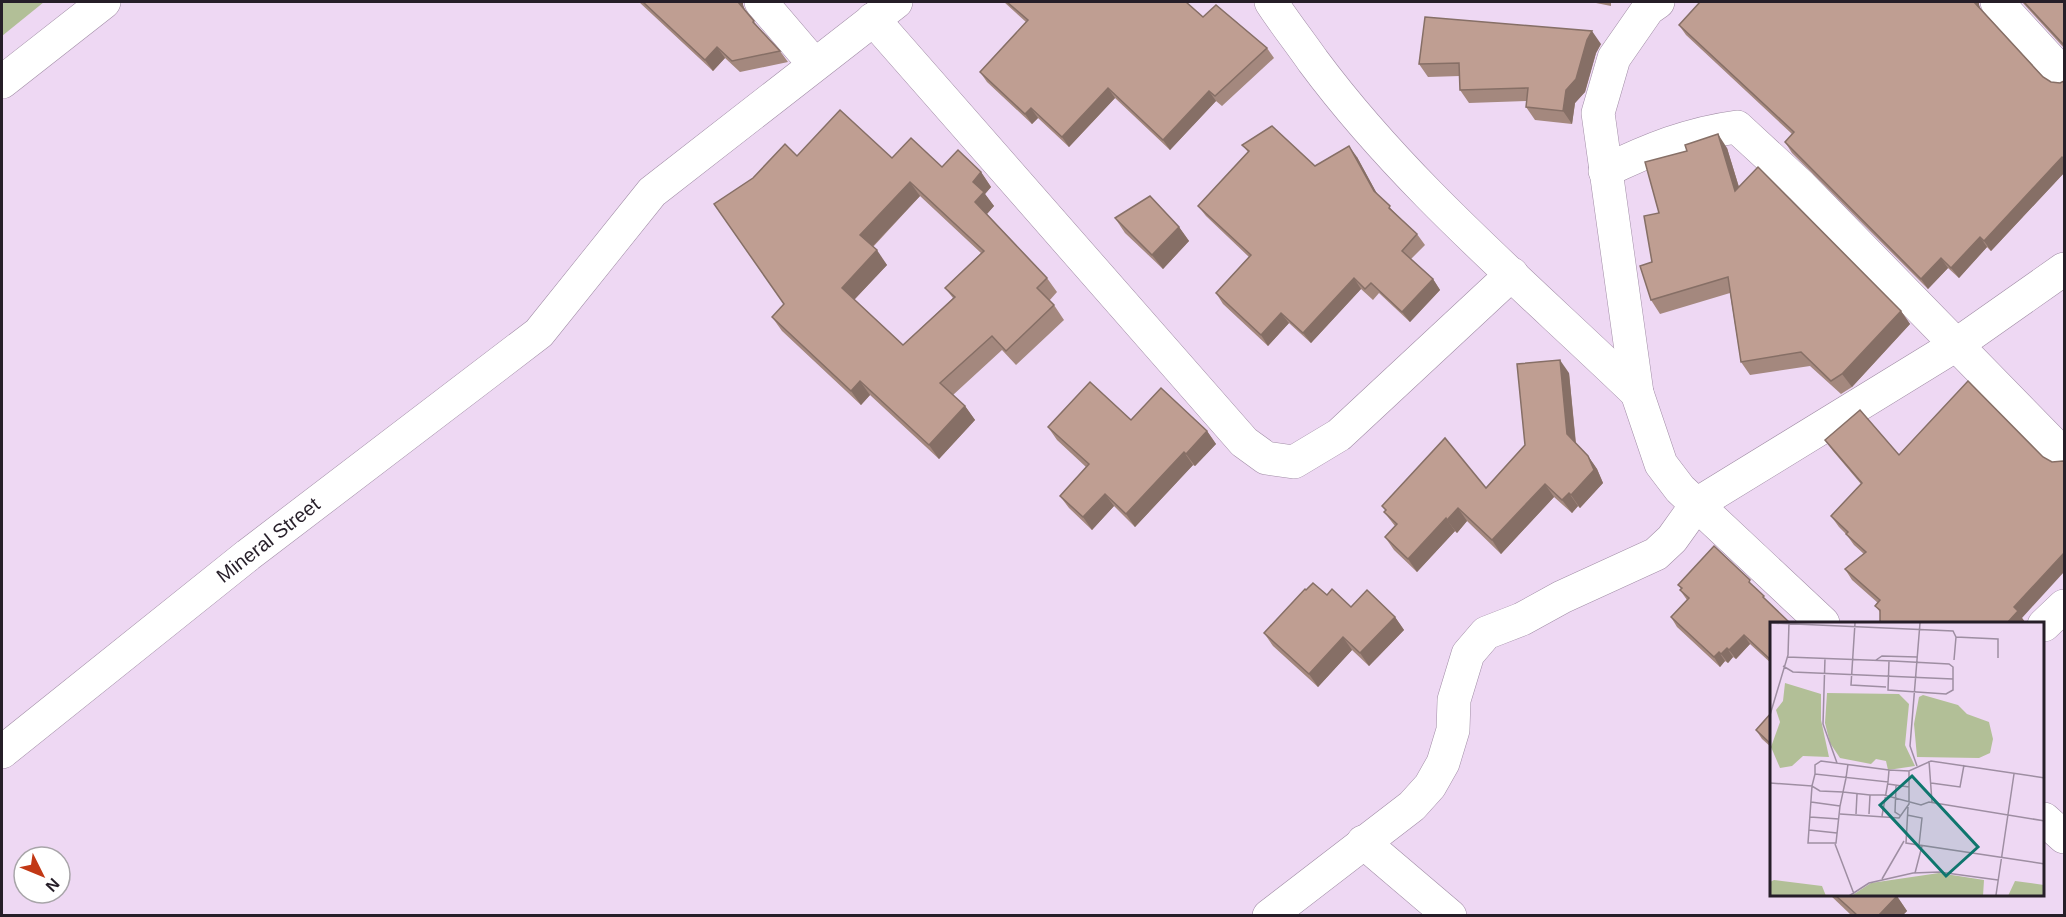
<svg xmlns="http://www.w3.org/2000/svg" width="2066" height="917" font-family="Helvetica,sans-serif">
<rect width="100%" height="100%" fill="#eed8f3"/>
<!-- green -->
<path fill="#b2bf97" d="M2 2H44L2 36Z"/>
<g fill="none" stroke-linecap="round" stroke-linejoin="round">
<defs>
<g id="minor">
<path d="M761 2 814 64"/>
<path d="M1271 2C1284 22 1299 41 1313 61 1405 185 1526 286 1637 393"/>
<path d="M1658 2 1648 9 1614 58 1598 113 1637 393 1661 464 1680 489 1823 623"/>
<path d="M1997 2 2064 75"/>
<path d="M873 19 1244 442 1266 458 1294 462 1339 435 1512 274"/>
<path d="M2 82 104 2"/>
<path d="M1605 171C1648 150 1690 133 1737 127L1801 186 2064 455"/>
<path d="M2044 625 2064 606"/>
<path d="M2 752 248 555 539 333 652 192 896 2"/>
<path d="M2044 819 2064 837"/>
<path d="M1363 842 1450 916"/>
<path d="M1269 916 1412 806 1430 786 1443 763 1453 730 1454 700 1468 654 1486 633 1522 619 1562 597 1656 554 1672 539 1697 504 1956 345 2064 269"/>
</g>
</defs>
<!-- minor casing -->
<use href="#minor" stroke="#a18da6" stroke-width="34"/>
<!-- minor -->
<use href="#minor" stroke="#fff" stroke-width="33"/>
</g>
<!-- wall -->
<g fill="#a4887e" fill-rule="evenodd">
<path d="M639 2H743V5L745 10 761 31 780 51 788 62 740 72 725 58 713 71Z"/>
<path d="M1004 2H1186L1203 17 1267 48 1274 58 1222 106 1216 101 1170 150 1115 98 1069 147 1038 118 1032 124 987 82 980 72 1026 22Z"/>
<path d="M1591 2H1611V6Z"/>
<path d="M2022 2H2064V48Z"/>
<path d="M1979 5 1980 9 2043 77 2051 82 2060 83 2064 81V173L1991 251 1987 247 1959 278 1948 268 1928 289 1792 153 1785 142 1792 134 1686 35 1679 25Z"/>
<path d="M1601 44 1596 53 1585 92 1575 103 1572 124 1535 120 1526 107 1527 101 1469 103 1460 90V76L1428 77 1419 64Z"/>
<path d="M1242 145 1315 166 1357 157 1377 194 1397 215 1417 234 1425 245 1411 259 1433 279 1440 290 1410 322 1379 293 1373 300 1361 289 1311 343 1289 323 1268 346 1223 304 1216 293 1249 257 1206 216 1198 206 1248 152Z"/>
<path d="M1727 148 1739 187 1901 311 1910 324 1852 387 1841 394 1810 366 1750 375 1741 362 1730 293 1660 314 1651 300 1652 262 1659 213Z"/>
<path d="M797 156 892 158 942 167 981 172 991 187 985 194 994 206 987 214 1047 278 1057 292 1049 301 1054 305 1064 320 1016 365 1002 350 953 395 965 406 975 420 939 459 870 395 861 405 782 331 772 317 784 304ZM920 196 981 253 945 288 953 298 903 345 854 300 887 265 873 247Z"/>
<path d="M1115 218 1179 227 1189 241 1163 269 1125 233Z"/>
<path d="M1569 373 1576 443 1588 456 1597 469 1603 483 1580 508 1578 506 1572 513 1554 497 1501 554 1467 521 1457 533 1455 531 1417 572 1394 550 1385 537 1395 526 1384 512 1386 511 1382 506 1486 488 1525 445Z"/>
<path d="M1131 420 1207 431 1216 444 1195 466 1193 465 1135 527 1114 506 1092 530 1069 508 1060 496 1086 467 1057 440 1048 427Z"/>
<path d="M1825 440 2022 618 2025 622V623H1881L1880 621V612L1875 606 1878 603 1852 580 1845 569 1864 554 1854 545 1846 534 1839 527 1831 516 1861 484 1833 451Z"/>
<path d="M1678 585 1772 623V664L1750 644 1736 659 1733 657 1728 663 1725 661 1720 667 1677 627 1671 617 1687 600 1680 590 1681 589Z"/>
<path d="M1306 590 1327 595 1351 607 1395 617 1404 630 1369 666 1352 650 1318 687 1273 646 1264 633Z"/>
<path d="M1772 712V748L1762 739 1756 730Z"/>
<path d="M1829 894H1895L1907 911 1903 915H1851Z"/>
</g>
<!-- shaded-wall -->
<g fill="#866f66">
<path d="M738 2H743V5L746 14Z"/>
<path d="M1974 2H1979V5L1983 14Z"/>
<path d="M1592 31 1601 44 1596 53 1585 92 1575 103 1572 124 1563 111 1566 90 1587 40Z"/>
<path d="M717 47 725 58 713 71 705 60Z"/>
<path d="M1108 88 1115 98 1069 147 1062 137Z"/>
<path d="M1209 91 1216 101 1170 150 1163 140Z"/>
<path d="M1031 108 1038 118 1032 124 1025 114Z"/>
<path d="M1718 134 1727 148 1744 204 1735 191Z"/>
<path d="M1349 146 1357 157 1381 201 1374 191Z"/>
<path d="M2062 157 2064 161V173L1991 251 1984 241Z"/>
<path d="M981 172 991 187 985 194 994 206 985 216 975 202 973 182Z"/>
<path d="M910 182 920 196 870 249 860 235Z"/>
<path d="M1179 227 1189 241 1163 269 1152 255Z"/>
<path d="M1980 237 1987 247 1959 278 1951 268Z"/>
<path d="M877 250 887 265 852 302 842 288Z"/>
<path d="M1941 258 1948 268 1928 289 1921 279Z"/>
<path d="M1354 278 1361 289 1311 343 1303 333Z"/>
<path d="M1433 279 1440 290 1410 322 1402 312Z"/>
<path d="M1901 311 1910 324 1852 387 1842 374Z"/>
<path d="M1281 313 1289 323 1268 346 1261 335Z"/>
<path d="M1560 360 1569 373 1576 447 1567 434Z"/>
<path d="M860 381 870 395 861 405 851 391Z"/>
<path d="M965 406 975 420 939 459 929 445Z"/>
<path d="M1207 431 1216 444 1195 466 1186 454Z"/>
<path d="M1184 452 1193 465 1135 527 1126 514Z"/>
<path d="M1588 456 1597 469 1603 483 1580 508 1571 495Z"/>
<path d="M1545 484 1554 497 1501 554 1492 540Z"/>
<path d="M1569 493 1578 506 1572 513 1562 500Z"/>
<path d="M1105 494 1114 506 1092 530 1083 517Z"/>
<path d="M1458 508 1467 521 1457 533 1447 520Z"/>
<path d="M1446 518 1455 531 1417 572 1408 559Z"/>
<path d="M2064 553V572L2022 618 2025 622V623H2007L2014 607Z"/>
<path d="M1395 617 1404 630 1369 666 1360 653Z"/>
<path d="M1744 635 1750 644 1736 659 1729 650Z"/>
<path d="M1343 637 1352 650 1318 687 1309 674Z"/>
<path d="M1727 648 1733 657 1728 663 1721 654Z"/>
<path d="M1719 652 1725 661 1720 667 1714 657Z"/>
<path d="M1897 896 1907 911 1903 915H1879Z"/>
</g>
<!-- building -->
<g fill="#bf9e92" stroke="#866f66" stroke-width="1.5" fill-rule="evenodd">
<path d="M643 2H738L754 21 753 22 780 51 732 61 717 47 705 60Z"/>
<path d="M1007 2H1186L1203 17 1216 5 1267 48 1215 96 1209 91 1163 140 1108 88 1062 137 1031 108 1025 114 980 72 1028 20Z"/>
<path d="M1700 2H1974L2043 77 2051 82 2060 83 2064 81V159L2062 157 1984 241 1980 237 1951 268 1941 258 1921 279 1785 142 1794 132 1679 25Z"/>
<path d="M2024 2H2064V45Z"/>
<path d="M1425 17 1592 31 1587 40 1576 79 1566 90 1563 111 1526 107 1528 88 1460 90 1459 63 1419 64Z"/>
<path d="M840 110 892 158 911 138 942 167 958 150 981 172 973 182 984 192 975 202 1047 278 1037 288 1054 305 1006 351 992 336 940 383 965 406 929 445 860 381 851 391 772 317 784 304 714 204 753 178 785 144 797 156ZM910 182 984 251 945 288 955 297 903 345 842 288 877 250 860 235Z"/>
<path d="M1272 126 1315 166 1349 146 1374 191 1390 206 1389 208 1417 234 1402 251 1433 279 1402 312 1371 283 1365 289 1354 278 1303 333 1281 313 1261 335 1216 293 1251 255 1198 206 1249 151 1242 145Z"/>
<path d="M1718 134 1735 191 1758 167 1901 311 1842 374 1831 381 1801 352 1741 362 1728 277 1651 300 1640 266 1652 262 1644 216 1659 213 1645 162 1687 151 1685 145Z"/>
<path d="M1150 196 1179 227 1152 255 1115 218Z"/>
<path d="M1560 360 1567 434 1588 456 1594 470 1571 495 1569 493 1562 500 1545 484 1492 540 1458 508 1447 520 1446 518 1408 559 1385 537 1397 524 1384 512 1386 510 1382 506 1445 438 1486 488 1525 445 1517 364Z"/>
<path d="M1968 381 2043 457 2052 462 2063 461 2064 462V553L2014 607 2018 611 2007 623H1882L1880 621V610L1875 606 1880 600 1845 569 1866 552 1846 534 1848 532 1831 516 1862 483 1825 440 1860 410 1899 455Z"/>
<path d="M1090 382 1131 420 1161 388 1207 431 1186 454 1184 452 1126 514 1105 494 1083 517 1060 496 1089 464 1048 427Z"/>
<path d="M1714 546 1750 580 1749 582 1764 596 1763 597 1790 623H1772V661L1744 635 1729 650 1727 648 1721 654 1719 652 1714 657 1671 617 1689 598 1680 590 1682 588 1678 585Z"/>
<path d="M1313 583 1327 595 1332 589 1351 607 1367 590 1395 617 1360 653 1343 637 1309 674 1264 633 1305 589 1306 590Z"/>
<path d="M1772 712V745L1756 730Z"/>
<path d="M1834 894H1895L1897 896 1879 915H1857Z"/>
</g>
<g text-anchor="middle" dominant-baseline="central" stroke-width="5" stroke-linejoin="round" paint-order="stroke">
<!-- street labels -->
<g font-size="20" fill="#261e28" stroke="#fff">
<text transform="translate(268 540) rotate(-38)">Mineral Street</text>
</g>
</g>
<!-- overview -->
<g transform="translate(1770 622)">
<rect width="274" height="274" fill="#eed8f3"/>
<path d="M15 61 51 72V98L59 135 33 134 22 144 10 146 1 125 10 100 6 88 13 79ZM57 71 129 72 139 82 135 123 145 144 118 148 116 139 106 137 101 142 70 136 60 121 55 101ZM153 73 188 83 197 92 219 100 223 117 220 131 209 136 147 135 144 102 149 75ZM169 251 214 258 213 274H81L101 261ZM4 258 52 264 56 274H0V260ZM245 259 274 263V274H238Z" fill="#b2bf97"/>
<path fill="none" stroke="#9e8ea2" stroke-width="1.5" d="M0 1 183 9 186 15 228 17V36M85 1 81 63 116 65M17 35 123 39 179 42 183 45V68L176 72 118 68 119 39M55 36 53 102 67 141M106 38 112 34 147 35M184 38 186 15M13 44 23 50 183 57M0 93 18 33 19 1M159 139 162 180M78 142 76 156 70 184 66 221H38L42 164 50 169 73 170 100 173H114L151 183 159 180 275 199M147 144 140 124 150 1M45 152V143L51 139 119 148M0 161 42 164 45 152 118 160 119 148 139 149 161 139 275 156M161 161 190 165 194 143M118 162 139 165M126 164 125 190 131 194M41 180 70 184M138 185 136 221 275 242M70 192 129 196 139 182V149M86 192 87 172M99 192 100 173M137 193 152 196 149 223M112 194 118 160M40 195 69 197M39 208 67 211M65 222 84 272M145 251 152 224M112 257 134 219M226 273 244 152M79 274 99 261 143 251 169 250 228 258"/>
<path fill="#0f766e" fill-opacity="0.15" stroke="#0f766e" stroke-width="3" d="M142 154 208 225 176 254 110 183Z"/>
<rect width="274" height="274" fill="none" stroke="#261e28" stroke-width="3"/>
</g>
<!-- border -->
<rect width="2066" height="917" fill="none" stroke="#261e28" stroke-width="6"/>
<!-- north arrow -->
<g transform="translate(42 875) rotate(133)"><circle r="28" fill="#ffffff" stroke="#a8a5a9" stroke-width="1.5"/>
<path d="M0-4.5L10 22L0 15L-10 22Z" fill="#c23815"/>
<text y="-9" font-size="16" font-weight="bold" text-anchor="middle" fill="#261e28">N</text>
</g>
</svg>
